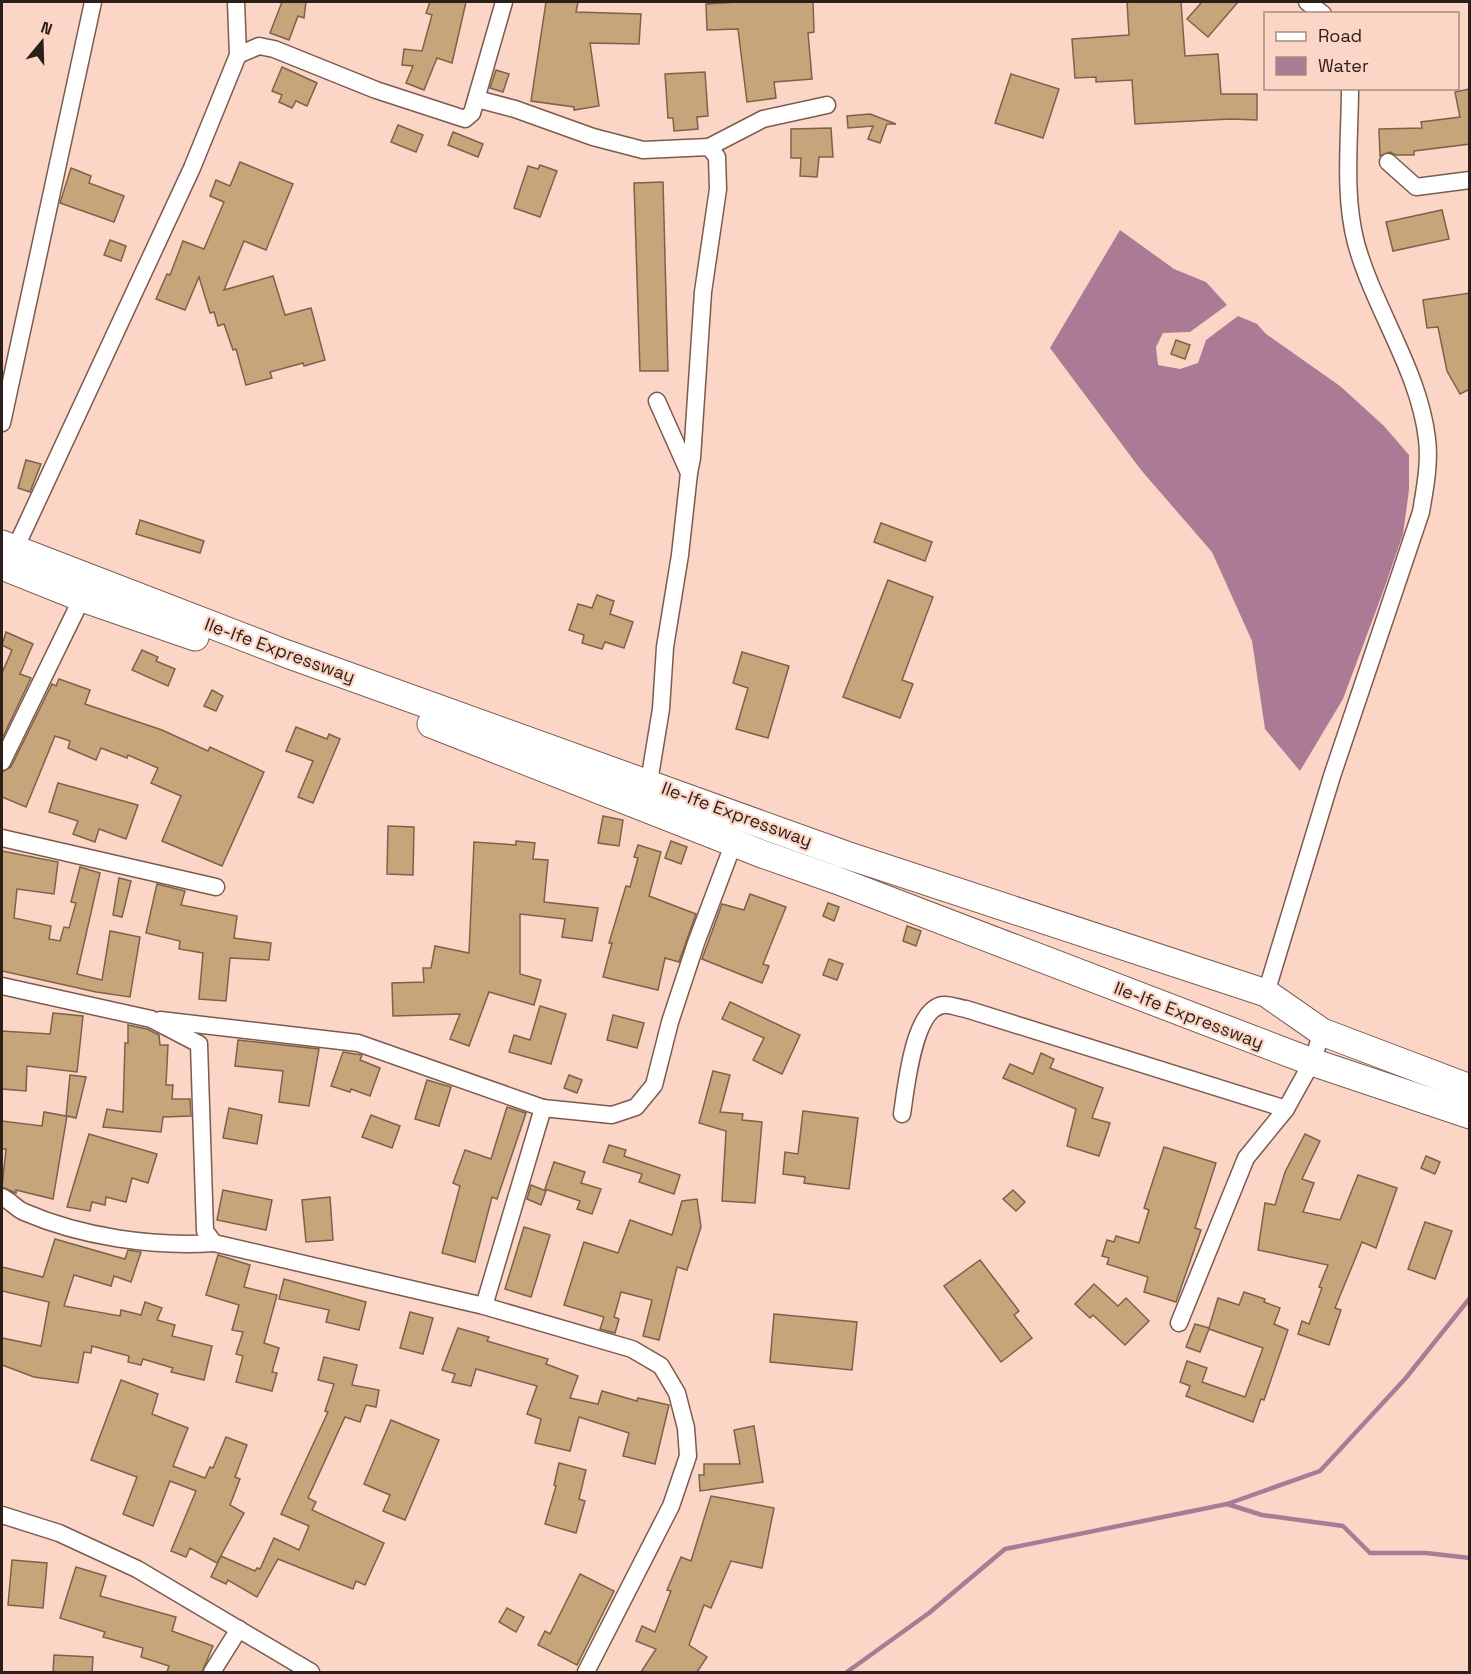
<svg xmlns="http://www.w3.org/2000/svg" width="1471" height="1674" font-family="'Space Grotesk',sans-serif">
<rect width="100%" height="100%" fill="#fbd5c5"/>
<!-- water -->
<path fill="#ab7b96" d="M1120 230 1174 269 1206 282 1227 305 1190 332 1163 333 1156 347 1158 365 1180 369 1198 363 1206 340 1238 316 1257 324 1266 334 1340 386 1384 426 1409 455V490L1403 534 1384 589 1343 699 1300 771 1265 729 1252 641 1212 552 1141 470 1050 348Z"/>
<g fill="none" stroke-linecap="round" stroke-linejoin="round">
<!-- stream -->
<g stroke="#ab7b96" stroke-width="4.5">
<path d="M1227 1504 1262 1515 1343 1526 1370 1553H1426L1470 1558"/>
<path d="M847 1672 929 1613 1005 1549 1227 1504 1320 1471 1405 1379 1470 1298"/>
</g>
</g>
<!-- building -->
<g fill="#c6a57a" stroke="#796449" stroke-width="1.5">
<path d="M282 2H306L304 18 298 16 289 40 270 33Z"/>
<path d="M430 2H466L452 63 437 58 424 90 406 83 413 66 402 65 404 49 422 51 432 15 426 13Z"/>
<path d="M546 2H578L576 12 641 14 639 44 590 43 599 106 574 110V107L531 101Z"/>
<path d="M738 2H813L814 32 808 33 812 79 774 82 776 98 747 102 738 29 707 30 706 4Z"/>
<path d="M1127 2H1181L1185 56 1218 54 1221 94H1257V120L1230 119 1135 124 1132 80 1096 82V77L1075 78 1072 39 1129 35Z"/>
<path d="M1202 2H1238L1208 37 1187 19Z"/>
<path d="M282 67 317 83 307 106 296 101 292 108 279 102 282 95 272 91Z"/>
<path d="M496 70 509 74 503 92 490 88Z"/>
<path d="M705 72 708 116 697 117 698 129 674 131 673 118H668L665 74Z"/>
<path d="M1011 74 1059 89 1043 138 995 123Z"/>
<path d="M1470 89V144L1414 151V155H1396L1390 152 1380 156 1379 129 1422 128 1421 122 1460 117 1455 92Z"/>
<path d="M870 114 896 124H887L880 143 868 139 873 126 848 128 847 116Z"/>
<path d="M398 125 423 135 416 152 391 142Z"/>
<path d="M831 128 833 157H819L817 177 800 176 801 158H791V129Z"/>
<path d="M453 132 483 144 478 157 448 145Z"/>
<path d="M240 162 293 184 266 250 244 241 224 290 273 276 285 315 311 308 325 360 304 366 303 363 270 372 272 378 246 385 236 349 233 350 224 324 218 326 214 312 210 313 199 277 185 310 156 299 167 274 170 275 183 241 204 249 224 202 210 196 216 180 230 186Z"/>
<path d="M540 165 557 171 540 217 514 208 528 166 538 169Z"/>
<path d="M71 168 91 176 89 183 124 196 114 222 60 203Z"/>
<path d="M663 182 668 371H640L634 183Z"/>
<path d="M1442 210 1449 239 1393 251 1386 222Z"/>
<path d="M110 240 126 246 121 261 104 255Z"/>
<path d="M1470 293V389L1460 394 1447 371 1438 327 1427 328 1423 300Z"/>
<path d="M1176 340 1190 345 1185 359 1171 354Z"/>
<path d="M26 460 41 464 30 492 18 488Z"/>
<path d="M140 520 204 541 200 553 136 534Z"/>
<path d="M881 523 932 542 925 561 874 542Z"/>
<path d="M888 580 933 597 902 680 913 684 900 718 843 697Z"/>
<path d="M597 595 614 601 610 614 633 622 624 648 605 642 602 649 582 643 584 635 569 630 578 604 592 608Z"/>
<path d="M6 632 33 644 20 674 31 678 2 739V673L12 650 2 645Z"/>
<path d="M142 650 158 657 156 661 175 669 168 686 132 670Z"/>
<path d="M742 652 789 666 768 738 736 729 748 688 733 683Z"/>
<path d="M59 679 90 690 85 704 162 730 208 751 210 747 264 772 222 866 162 841 181 796 151 783 158 768 128 755 127 758 101 748 96 760 68 748 70 741 55 736 26 807 2 797V772L11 767 52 684 56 686Z"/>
<path d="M212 690 223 696 216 711 204 706Z"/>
<path d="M296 727 327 739 329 734 340 739 313 803 298 797 313 761 286 751Z"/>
<path d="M58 783 138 805 126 839 99 829 95 842 73 834 78 821 49 812Z"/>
<path d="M603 816 623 820 619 846 598 843Z"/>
<path d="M388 826 414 827 413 875 387 874Z"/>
<path d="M516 841 535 843 533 859 548 860 544 902 598 908 592 941 562 937 565 919 520 914V974L541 980 534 1005 489 992 469 1046 450 1039 460 1014 393 1016 392 983 424 982 423 968H431L435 946 469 953 474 842 516 845Z"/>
<path d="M671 841 687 847 681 864 665 858Z"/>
<path d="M638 845 661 852 649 896 696 914 679 962 665 958 658 990 603 977 612 943H609L626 886 630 887 638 858 634 857Z"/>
<path d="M2 851 58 862 54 894 17 889 14 918 51 926 49 939 60 941 64 927 69 928 76 903 71 902 80 867 100 873 77 974 102 980 110 931 140 937 130 997 96 992 2 971Z"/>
<path d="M119 878 131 881 122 917 113 915Z"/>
<path d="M157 884 185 891 181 905 237 916 234 938 271 943 269 960 230 958 226 1001 199 999 203 953 179 949 180 941 146 933Z"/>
<path d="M750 894 786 907 763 964 769 966 762 983 702 959 722 904 744 910Z"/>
<path d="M828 903 839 907 834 921 823 916Z"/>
<path d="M907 926 921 931 916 946 903 941Z"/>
<path d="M829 959 843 964 837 980 823 975Z"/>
<path d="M730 1002 800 1035 782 1074 753 1060 764 1038 722 1019Z"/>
<path d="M540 1006 566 1014 551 1064 509 1052 514 1035 530 1040Z"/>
<path d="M53 1013 83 1016 77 1072 27 1066 26 1091 2 1089V1031L50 1034Z"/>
<path d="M613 1015 644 1023 637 1048 607 1040Z"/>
<path d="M128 1025 147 1029 159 1035 160 1045H168L166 1085H173L172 1099H190L191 1116 163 1117 161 1132 103 1127 107 1109 123 1112 125 1043H128Z"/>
<path d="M238 1040 319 1049 309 1106 279 1102 283 1071 235 1066Z"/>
<path d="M343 1052 362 1055 360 1060 380 1068 370 1096 351 1089 350 1092 331 1086Z"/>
<path d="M1041 1053 1054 1059 1050 1068 1103 1088 1092 1118 1110 1123 1099 1156 1067 1146 1076 1109 1003 1078 1010 1064 1033 1074Z"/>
<path d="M713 1071 730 1075 720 1112 743 1114 742 1120 762 1122 755 1203 722 1201 726 1131 699 1123Z"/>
<path d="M70 1075 86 1077 76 1118 67 1116 53 1199 16 1190V1193L2 1187 6 1149H2V1121L42 1126 44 1112 66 1116Z"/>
<path d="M569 1075 582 1080 577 1093 564 1088Z"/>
<path d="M427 1080 451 1087 439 1126 415 1119Z"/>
<path d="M507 1107 526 1113 497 1199 492 1197 475 1262 442 1253 460 1186 453 1183 465 1150 491 1159Z"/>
<path d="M229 1108 262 1115 257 1144 223 1138Z"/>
<path d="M803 1111 858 1118 849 1189 804 1183 805 1177 783 1174 785 1152 798 1154Z"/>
<path d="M371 1115 400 1126 392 1148 362 1137Z"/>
<path d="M89 1134 157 1154 148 1183 132 1178 126 1202 106 1197 105 1205 92 1202 90 1211 67 1207Z"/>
<path d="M1305 1134 1320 1141 1302 1179 1314 1183 1303 1212 1340 1220 1358 1175 1397 1188 1376 1248 1362 1242 1335 1308 1341 1310 1329 1345 1298 1334 1302 1321 1309 1324 1322 1288 1319 1287 1328 1265 1258 1250 1265 1203 1275 1205 1285 1172Z"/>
<path d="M609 1145 626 1150 624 1156 680 1175 674 1194 639 1182 642 1174 603 1162Z"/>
<path d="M1164 1147 1216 1163 1195 1228 1201 1230 1176 1302 1144 1292 1148 1277 1107 1264 1109 1258 1102 1256 1107 1240 1114 1242 1116 1236 1139 1243 1149 1210 1144 1208Z"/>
<path d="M1426 1156 1440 1162 1435 1174 1421 1168Z"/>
<path d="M554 1162 585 1172 581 1183 601 1189 592 1214 577 1209 580 1201 545 1189Z"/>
<path d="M531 1185 546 1191 541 1205 527 1199Z"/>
<path d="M223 1190 272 1200 266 1230 217 1220Z"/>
<path d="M1013 1190 1025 1202 1016 1211 1003 1199Z"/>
<path d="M330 1197 333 1240 306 1242 302 1200Z"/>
<path d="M697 1199 701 1227 687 1270 677 1267 659 1340 643 1336 652 1300 621 1292 614 1317 619 1319 615 1333 600 1329 604 1317 564 1305 584 1242 618 1253 630 1220 672 1235 682 1201Z"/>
<path d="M1425 1222 1452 1231 1435 1279 1408 1269Z"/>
<path d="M524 1227 550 1235 531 1297 505 1289Z"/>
<path d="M55 1239 125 1259 128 1250 141 1252 131 1282 114 1276 111 1286 74 1275 64 1306 120 1316 121 1310 141 1315 145 1302 162 1308 157 1320 175 1325 172 1336 212 1346 204 1380 171 1372 173 1368 143 1359 141 1365 128 1362 129 1356 92 1346 91 1353 84 1352 78 1383 34 1377 2 1365V1338L41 1346 49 1302 2 1291V1267L43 1277Z"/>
<path d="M218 1255 250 1265 244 1287 277 1295 264 1343 279 1348 272 1372 277 1373 272 1391 236 1382 243 1356 236 1354 243 1332 232 1330 239 1305 206 1295Z"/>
<path d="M980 1260 1019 1311 1014 1315 1032 1338 1001 1362 944 1286Z"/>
<path d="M284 1279 366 1302 359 1330 326 1322 329 1310 279 1299Z"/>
<path d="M1094 1284 1118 1306 1126 1298 1149 1321 1125 1345 1093 1315 1090 1318 1075 1304Z"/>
<path d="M1244 1292 1265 1299 1264 1302 1280 1308 1274 1324 1288 1330 1264 1400 1261 1399 1253 1422 1186 1396 1190 1386 1180 1382 1187 1361 1207 1368 1202 1382 1245 1397 1263 1348 1209 1329 1200 1352 1186 1347 1195 1324 1209 1328 1218 1298 1239 1305Z"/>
<path d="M410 1312 433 1318 423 1354 400 1348Z"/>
<path d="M774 1314 857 1322 852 1370 770 1362Z"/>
<path d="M458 1328 489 1337 487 1341 548 1359 546 1364 578 1376 570 1398 598 1404 602 1391 637 1401 638 1398 669 1405 655 1464 623 1456 629 1433 579 1417 570 1451 535 1443 541 1419 527 1414 537 1386 476 1369 471 1386 452 1382 455 1374 442 1370Z"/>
<path d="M324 1357 357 1365 352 1385 379 1390 376 1407 366 1405 360 1422 345 1417 308 1498 316 1502 312 1510 384 1543 365 1585 356 1581 353 1589 278 1559 257 1597 228 1580 226 1584 211 1577 221 1556 255 1571 257 1568 260 1569 274 1538 299 1550 309 1526 281 1514 328 1412 325 1411 334 1384 318 1380Z"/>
<path d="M121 1380 158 1394 152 1414 188 1428 173 1466 205 1478 210 1467 213 1468 226 1437 247 1445 235 1477 240 1479 230 1505 244 1513 217 1563 190 1548 186 1557 171 1551 196 1491 170 1481 153 1526 123 1514 137 1477 91 1460Z"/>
<path d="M391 1420 439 1440 405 1520 383 1511 390 1495 364 1484Z"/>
<path d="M754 1426 763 1482 700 1491 699 1475H704V1464H740L734 1430Z"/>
<path d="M559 1463 586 1470 579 1499 585 1501 576 1533 545 1524 556 1486 554 1485Z"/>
<path d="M711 1496 774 1508 762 1568 731 1561 711 1608 704 1605 689 1645 707 1657 697 1672H641L656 1649 636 1641 642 1626 655 1632 671 1591 667 1590 681 1557 691 1561Z"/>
<path d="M12 1560 47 1563 43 1608 8 1605Z"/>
<path d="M76 1567 106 1576 100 1596 176 1617 172 1631 213 1646 202 1672H167L169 1666 141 1657 143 1648 103 1637 105 1632 60 1618Z"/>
<path d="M580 1574 614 1591 577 1665 538 1645 545 1631 550 1634Z"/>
<path d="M507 1608 524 1617 516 1632 499 1622Z"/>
<path d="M54 1655 93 1657 92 1672H53Z"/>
</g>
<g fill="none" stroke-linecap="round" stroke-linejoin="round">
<defs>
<g id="street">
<path d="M236 2 238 55"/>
<path d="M1307 2 1323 14"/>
<path d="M477 99 515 109 593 137 643 150 709 147 717 157 718 189 703 292 692 458 689 473"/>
<path d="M709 147 763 119 827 105"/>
<path d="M1388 162 1416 187 1470 180"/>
<path d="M2 423 93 2"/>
<path d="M15 549 192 168 238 55 259 46 274 49 376 90 465 119 472 113 504 2"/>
<path d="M2 762 82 598"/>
<path d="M649 782 661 709 665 647 680 555 689 473 657 401"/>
<path d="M2 838 216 887"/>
<path d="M2 986 151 1019 199 1044 205 1231 214 1243 484 1306 632 1349 661 1366 677 1393 686 1428 688 1456 671 1506 586 1672"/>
<path d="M1266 993 1332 776 1421 512C1425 488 1430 463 1427 439 1419 370 1374 309 1356 243 1343 194 1350 138 1350 88"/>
<path d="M160 1020 358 1043 543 1108"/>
<path d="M902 1114C906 1089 913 1009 943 1005 949 1004 959 1008 966 1009L1286 1109"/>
<path d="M2 1197C11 1201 15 1208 24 1212 82 1237 152 1247 214 1243"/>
<path d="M484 1306 543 1108 612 1115 636 1107 654 1085 670 1022 696 943 734 842"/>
<path d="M1179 1323 1246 1158 1286 1109 1312 1062 1322 1032"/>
<path d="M2 1515 59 1533 137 1569 311 1672"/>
<path d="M212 1672 239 1629"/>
</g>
<g id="primary">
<path d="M2 544 287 654 846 855 1266 993 1322 1032 1470 1088"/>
<path d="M2 566 82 598 195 637"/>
<path d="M431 724 762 854 836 880 1312 1062 1470 1115"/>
</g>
</defs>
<!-- street casing -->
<use href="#street" stroke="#7c5b4e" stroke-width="19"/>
<!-- primary casing -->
<use href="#primary" stroke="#7c5b4e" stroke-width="29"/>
<!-- street -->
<use href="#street" stroke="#fff" stroke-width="16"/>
<!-- primary -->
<use href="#primary" stroke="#fff" stroke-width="27"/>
</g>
<g text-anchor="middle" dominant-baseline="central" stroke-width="4.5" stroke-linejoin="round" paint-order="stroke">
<!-- street labels -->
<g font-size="18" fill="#2c1e19" stroke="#fbd5c5">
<text transform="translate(280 650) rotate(20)">Ile-Ife Expressway</text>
<text transform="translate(737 814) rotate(20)">Ile-Ife Expressway</text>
<text transform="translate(1189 1015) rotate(21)">Ile-Ife Expressway</text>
</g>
</g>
<!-- border -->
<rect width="1471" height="1674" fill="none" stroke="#2c1e19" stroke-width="6"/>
<!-- legend -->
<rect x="1264" y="12" width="195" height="78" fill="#fbd5c5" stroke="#a88c80" stroke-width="1.5"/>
<rect x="1276" y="32" width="30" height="9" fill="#ffffff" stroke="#a88c80" stroke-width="1.5"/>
<text x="1318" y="42" font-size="18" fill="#2c1e19">Road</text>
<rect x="1276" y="57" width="30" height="18" fill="#ab7b96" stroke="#a88c80" stroke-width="1.5"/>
<text x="1318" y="72" font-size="18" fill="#2c1e19">Water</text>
<!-- north arrow -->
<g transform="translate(42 42) rotate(19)" stroke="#fbd5c5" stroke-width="4.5" paint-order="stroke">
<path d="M0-4.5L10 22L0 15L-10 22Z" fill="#2c1e19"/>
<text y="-9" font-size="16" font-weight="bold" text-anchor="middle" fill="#2c1e19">N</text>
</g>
</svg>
